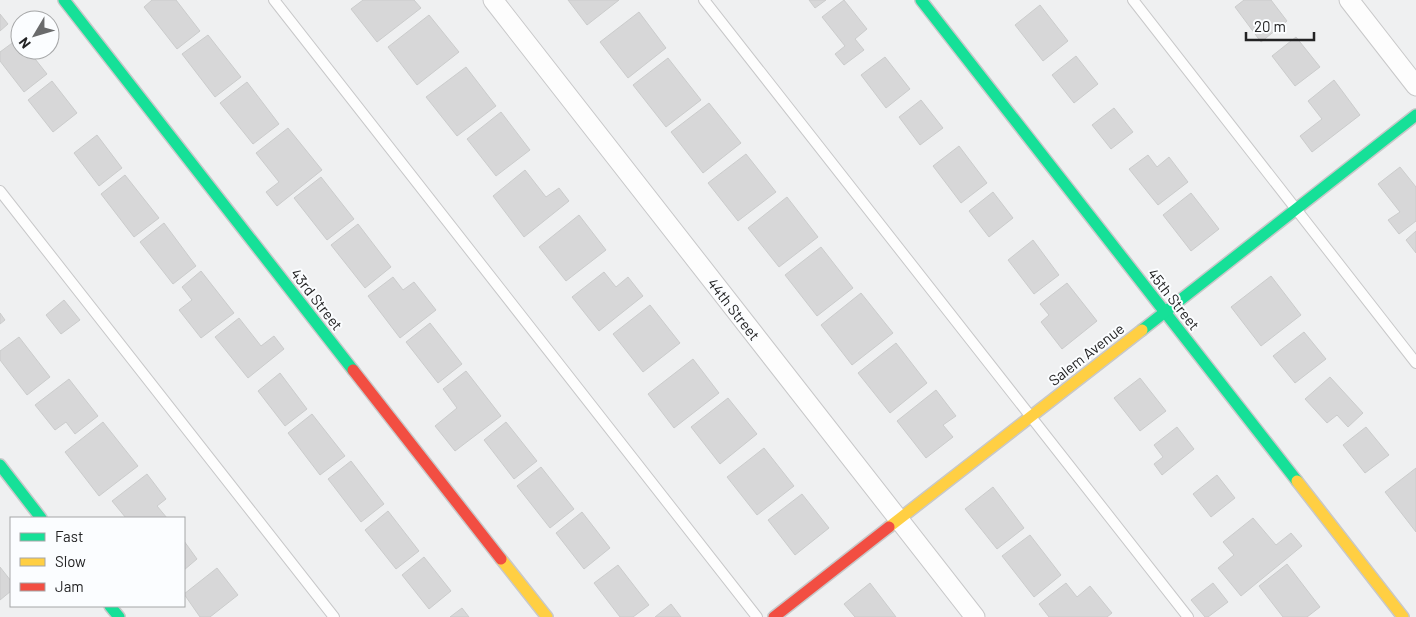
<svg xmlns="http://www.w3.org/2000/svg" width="1416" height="617" font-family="Barlow,sans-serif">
<rect width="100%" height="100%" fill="#eff0f1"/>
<!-- building -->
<g fill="#d7d7d8" stroke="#cbcccc">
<path d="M152 0H176L200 31 177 49 144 7Z"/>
<path d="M363 0H414L421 8 377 42 351 9Z"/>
<path d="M568 0H619L587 25Z"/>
<path d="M809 0H826L815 8Z"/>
<path d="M844 0 867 29 855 39 864 50 844 65 835 54 845 46 822 17Z"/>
<path d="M1244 0H1271L1287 21 1261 42 1235 7Z"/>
<path d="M1040 5 1068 41 1043 61 1015 25Z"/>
<path d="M639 12 666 48 628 78 600 42Z"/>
<path d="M0 14 8 24 0 31Z"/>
<path d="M429 15 459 52 417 85 388 47Z"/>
<path d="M208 35 241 77 215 97 182 54Z"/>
<path d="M1296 37 1320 67 1295 86 1272 56Z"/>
<path d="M19 38 20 50H28L47 74 24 92 0 61V52Z"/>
<path d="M1076 56 1098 84 1074 103 1052 75Z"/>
<path d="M885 57 910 89 886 108 861 75Z"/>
<path d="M668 58 701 100 666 127 633 85Z"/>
<path d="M466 67 496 106 457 136 426 97Z"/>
<path d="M1334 80 1360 115 1312 152 1300 136 1322 119 1308 101Z"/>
<path d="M52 81 77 113 53 132 28 100Z"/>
<path d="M247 82 279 124 253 144 220 103Z"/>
<path d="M921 100 943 128 920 145 899 117Z"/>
<path d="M709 103 741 143 703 173 671 132Z"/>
<path d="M1114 108 1133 132 1111 149 1092 125Z"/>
<path d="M501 112 530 150 496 176 467 139Z"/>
<path d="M288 128 322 170 277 206 266 192 279 182 256 153Z"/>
<path d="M97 135 122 168 99 186 74 153Z"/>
<path d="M959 146 987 183 961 203 933 166Z"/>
<path d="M746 154 776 192 738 221 708 183Z"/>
<path d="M1148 155 1157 167 1169 157 1188 182 1158 205 1129 169Z"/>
<path d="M1400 167 1416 187V221L1399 234 1388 220 1400 212 1378 184Z"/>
<path d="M525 170 546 197 559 188 569 201 524 237 493 196Z"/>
<path d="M125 175 159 218 134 237 101 194Z"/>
<path d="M321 177 354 219 327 240 294 198Z"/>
<path d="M993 192 1013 218 989 237 969 211Z"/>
<path d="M1191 193 1219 229 1191 251 1163 215Z"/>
<path d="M787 197 818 237 779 267 748 228Z"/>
<path d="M579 215 606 250 566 281 539 247Z"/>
<path d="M164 223 196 266 173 284 140 242Z"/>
<path d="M358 224 391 267 365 288 331 245Z"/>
<path d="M1416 231V253L1406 240Z"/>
<path d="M1033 240 1059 275 1034 294 1008 260Z"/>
<path d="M821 247 853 288 817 316 785 275Z"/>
<path d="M201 271 234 313 201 338 179 310 192 300 182 287Z"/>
<path d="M604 272 616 287 628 277 643 296 599 331 572 297Z"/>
<path d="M1271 276 1301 315 1261 346 1231 307Z"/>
<path d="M393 277 403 290 414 282 436 310 400 338 368 296Z"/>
<path d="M1067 283 1097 321 1062 349 1041 322 1049 315 1040 304Z"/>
<path d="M861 293 893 333 852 365 821 325Z"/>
<path d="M64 300 80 320 61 334 46 315Z"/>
<path d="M650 305 680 343 643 372 613 334Z"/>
<path d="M0 313 5 320 0 324Z"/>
<path d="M239 318 261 346 274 336 284 349 248 378 215 337Z"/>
<path d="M430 323 462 364 438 383 406 342Z"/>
<path d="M1304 332 1326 359 1295 383 1273 356Z"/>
<path d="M19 337 50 377 27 395 0 360V351Z"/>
<path d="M896 343 927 383 890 413 858 373Z"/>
<path d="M693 359 719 393 674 428 648 394Z"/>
<path d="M466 371 501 416 455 451 435 426 457 408 443 389Z"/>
<path d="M280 373 307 409 285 426 258 391Z"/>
<path d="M1330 377 1363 413 1348 427 1337 415 1327 423 1305 399Z"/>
<path d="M1140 378 1166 411 1140 431 1114 398Z"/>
<path d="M69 379 98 416 75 434 66 422 55 430 35 405Z"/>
<path d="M936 390 956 416 943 425 953 437 926 458 897 421Z"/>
<path d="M728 398 757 434 720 464 691 427Z"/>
<path d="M312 414 345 456 320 475 288 433Z"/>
<path d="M103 422 138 466 99 496 65 452Z"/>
<path d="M506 422 537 461 514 479 484 440Z"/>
<path d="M1177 427 1194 449 1162 475 1154 464 1163 457 1154 445Z"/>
<path d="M1366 427 1389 455 1365 473 1343 445Z"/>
<path d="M764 448 794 486 757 515 727 477Z"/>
<path d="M351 461 384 504 361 522 328 479Z"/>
<path d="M541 467 574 509 550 528 517 486Z"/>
<path d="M1416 468V532L1385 492Z"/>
<path d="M147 474 166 499 157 506 167 518H126L112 501Z"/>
<path d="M1217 475 1235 498 1211 517 1193 494Z"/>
<path d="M993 487 1024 528 997 549 965 509Z"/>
<path d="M802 494 829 528 795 555 768 520Z"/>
<path d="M388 511 419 551 396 569 365 530Z"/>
<path d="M582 512 610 548 584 569 556 533Z"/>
<path d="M1253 518 1276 545 1291 533 1302 546 1241 596 1218 568 1234 555 1223 542Z"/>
<path d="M1030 535 1061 575 1034 597 1002 556Z"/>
<path d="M184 541 197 559 184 570Z"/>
<path d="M424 557 451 591 429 609 402 575Z"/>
<path d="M1287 564 1320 607 1307 617H1283L1259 586Z"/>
<path d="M618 565 649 605 633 617H620L594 583Z"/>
<path d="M0 567 11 581V591L0 600Z"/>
<path d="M217 568 238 595 210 617H200L184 594Z"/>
<path d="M870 583 896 617H855L844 604Z"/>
<path d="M1066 583 1077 597 1090 586 1112 613 1107 617H1049L1039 604Z"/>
<path d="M1213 583 1228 602 1208 617H1205L1191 600Z"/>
<path d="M671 604 681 617H655Z"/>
<path d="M462 608 469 617H450Z"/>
</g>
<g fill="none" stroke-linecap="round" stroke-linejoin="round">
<defs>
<g id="lane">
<path d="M274 0 757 617"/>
<path d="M704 0 1188 617"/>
<path d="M1133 0 1416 363"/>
<path d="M0 191 334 617"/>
</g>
<g id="street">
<path d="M493 0 975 617"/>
<path d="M1349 0 1416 86"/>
</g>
<g id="fast">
<path d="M64 0 353 370"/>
<path d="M921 0 1297 481"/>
<path d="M1142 330 1416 115"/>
<path d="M0 465 41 518"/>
<path d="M110 606 119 617"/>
</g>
<g id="slow">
<path d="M1297 481 1403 617"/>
<path d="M889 527 1142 330"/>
<path d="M501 559 547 617"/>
</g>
<g id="jam">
<path d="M353 370 501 559"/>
<path d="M774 617 889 527"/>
</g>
</defs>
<!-- lane casing -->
<use href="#lane" stroke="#c8c8c9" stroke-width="12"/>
<!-- street casing -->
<use href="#street" stroke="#c8c8c9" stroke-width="21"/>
<!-- fast casing -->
<use href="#fast" stroke="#c8c8c9" stroke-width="14"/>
<!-- slow casing -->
<use href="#slow" stroke="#c8c8c9" stroke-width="14"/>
<!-- jam casing -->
<use href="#jam" stroke="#c8c8c9" stroke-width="14"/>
<!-- lane -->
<use href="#lane" stroke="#fdfdfd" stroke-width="10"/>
<!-- street -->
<use href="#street" stroke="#fdfdfd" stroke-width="19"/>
<!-- fast -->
<use href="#fast" stroke="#16e098" stroke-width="11"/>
<!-- slow -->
<use href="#slow" stroke="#ffcf43" stroke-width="11"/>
<!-- jam -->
<use href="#jam" stroke="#f24e42" stroke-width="11"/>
</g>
<g text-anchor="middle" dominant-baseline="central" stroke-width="4" stroke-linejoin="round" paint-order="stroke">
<!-- street labels -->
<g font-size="15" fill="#232324" stroke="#fbfdff">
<text transform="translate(317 299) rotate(52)">43rd Street</text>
<text transform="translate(1174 299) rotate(52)">45th Street</text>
<text transform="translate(734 309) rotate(52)">44th Street</text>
<text transform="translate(1086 354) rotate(-38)">Salem Avenue</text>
</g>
</g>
<!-- legend -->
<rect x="10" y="517" width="175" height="90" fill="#fbfdff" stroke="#a5a6a7"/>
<rect x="20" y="533" width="25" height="8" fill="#16e098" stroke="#a5a6a7"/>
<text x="55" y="542" font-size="15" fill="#232324">Fast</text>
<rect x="20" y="558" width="25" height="8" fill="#ffcf43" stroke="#a5a6a7"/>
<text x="55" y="567" font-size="15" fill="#232324">Slow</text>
<rect x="20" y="583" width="25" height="8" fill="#f24e42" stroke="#a5a6a7"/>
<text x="55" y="592" font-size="15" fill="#232324">Jam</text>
<!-- north arrow -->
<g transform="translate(35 35) rotate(232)"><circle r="24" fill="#fbfdff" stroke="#a5a6a7"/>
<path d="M0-4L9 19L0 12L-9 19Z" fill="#6a6b6c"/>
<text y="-8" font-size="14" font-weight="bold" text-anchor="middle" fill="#232324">N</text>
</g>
<!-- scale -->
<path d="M1246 32v8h68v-8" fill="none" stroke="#232324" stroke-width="2.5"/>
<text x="1254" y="32" font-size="15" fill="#232324" stroke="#fbfdff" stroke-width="4" paint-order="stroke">20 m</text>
</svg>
